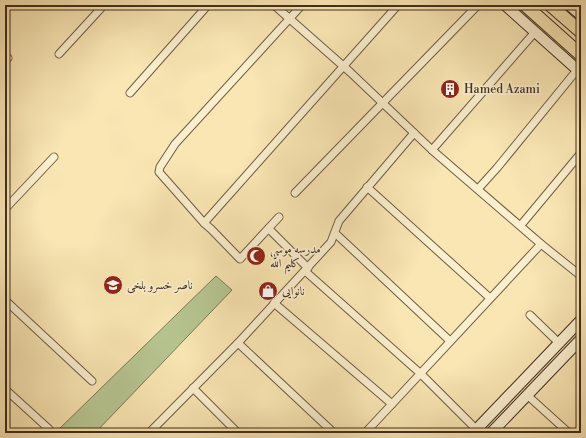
<svg xmlns="http://www.w3.org/2000/svg" width="586" height="438" font-family="'Libre Bodoni',Amiri,serif">
<rect width="100%" height="100%" fill="#f9e6b3"/>
<filter id="stains"><feTurbulence type="fractalNoise" baseFrequency=".005" numOctaves="4"/><feColorMatrix values="0 0 0 0 .2 0 0 0 0 .09 0 0 0 0 .02 0 0 0 .5 -.17"/></filter>
<radialGradient id="worn" r=".72"><stop offset=".6" stop-color="#630" stop-opacity="0"/><stop offset="1" stop-color="#630" stop-opacity=".3"/></radialGradient>
<!-- green -->
<path fill="#b7c692" stroke="#7c7a58" d="M216 276 232 290 95 433H55Z"/>
<g fill="none" stroke-linecap="round" stroke-linejoin="round">
<defs>
<g id="street">
<path d="M274 5 350 72 432 150 541 244 581 276"/>
<path d="M59 54 104 5"/>
<path d="M5 55 8 58"/>
<path d="M130 93 208 5"/>
<path d="M432 150 535 32"/>
<path d="M367 187 490 298"/>
<path d="M478 189 497 168 577 70"/>
<path d="M295 193 478 5"/>
<path d="M5 209 54 157"/>
<path d="M279 217 240 259 211 229 204 223 398 5"/>
<path d="M204 223 159 172 160 167 175 144 302 5"/>
<path d="M521 225 581 153"/>
<path d="M269 229 308 268"/>
<path d="M335 233 450 341"/>
<path d="M305 271 421 374 476 429"/>
<path d="M5 300 92 381"/>
<path d="M274 303 392 404"/>
<path d="M530 315 559 343"/>
<path d="M238 343 334 433"/>
<path d="M193 388 238 433"/>
<path d="M5 389 49 429"/>
<path d="M527 395 569 433"/>
<path d="M149 433 238 343 331 242 339 221 414 133"/>
<path d="M365 433 541 244"/>
</g>
<g id="secondary">
<path d="M505 5 581 73"/>
<path d="M569 5 581 15"/>
<path d="M473 433 581 320"/>
<path d="M491 433 581 339"/>
</g>
<g id="primary">
<path d="M525 5 581 55"/>
<path d="M550 5 581 32"/>
</g>
</defs>
<!-- street casing -->
<use href="#street" stroke="#6f5c44" stroke-width="9"/>
<!-- secondary casing -->
<use href="#secondary" stroke="#412e1f" stroke-width="12"/>
<!-- primary casing -->
<use href="#primary" stroke="#412e1f" stroke-width="14"/>
<!-- street -->
<use href="#street" stroke="#fbefce" stroke-width="7"/>
<!-- secondary -->
<use href="#secondary" stroke="#fbefce" stroke-width="10"/>
<!-- primary -->
<use href="#primary" stroke="#f9e6b3" stroke-width="12"/>
</g>
<!-- icons -->
<defs>
<symbol id="building-disc" viewBox="-11 -11 22 22"><circle r="9.5" fill="#8f2418" stroke="#fbefce"/><path d="M-4-6H4V6H1V3H-1V6H-4ZM-2.5-4.3h1.7v1.8h-1.7ZM.8-4.3h1.7v1.8H.8ZM-2.5-1h1.7V.8h-1.7ZM.8-1h1.7V.8H.8Z" fill="#fff"/></symbol>
<symbol id="mosque-disc" viewBox="-11 -11 22 22"><circle r="9.5" fill="#8f2418" stroke="#fbefce"/><path d="M3.5-4.9A6 6 0 1 0 3.5 4.9A5 5 0 1 1 3.5-4.9Z" fill="#fff"/></symbol>
<symbol id="school-disc" viewBox="-11 -11 22 22"><circle r="9.5" fill="#8f2418" stroke="#fbefce"/><path d="M0-5L7-2L0 1L-7-2ZM-4 1L0 2.5L4 1V4Q0 6-4 4Z" fill="#fff"/></symbol>
<symbol id="shop-disc" viewBox="-11 -11 22 22"><circle r="9.5" fill="#8f2418" stroke="#fbefce"/><path d="M-5-2.5h2.3a2.7 3.5 0 0 1 5.4 0H5L5.5 6h-11ZM-1.5-2.5h3a1.5 2.3 0 0 0-3 0Z" fill="#fff"/></symbol>
</defs>
<g fill-rule="evenodd">
<use href="#building-disc" x="439" y="78" width="22" height="22"/>
<use href="#mosque-disc" x="245" y="245" width="22" height="22"/>
<use href="#school-disc" x="102" y="274" width="22" height="22"/>
<use href="#shop-disc" x="257" y="280" width="22" height="22"/>
</g>
<g text-anchor="middle" dominant-baseline="central" stroke-width="3.5" stroke-linejoin="round" paint-order="stroke">
<!-- poi labels -->
<g font-size="12" fill="#412e1f" stroke="#fbefce" text-anchor="start">
<text x="464" y="89">Hamed Azami</text>
<text x="270" y="249">مدرسه موسی<tspan x="270" dy="14">کلیم الله</tspan></text>
<text x="127" y="285">ناصر خسرو بلخی</text>
<text x="282" y="291">نانوایی</text>
</g>
</g>
<!-- margin -->
<rect width="586" height="438" fill="none" stroke="#f9e6b3" stroke-width="20"/>
<rect x="6" y="6" width="574" height="426" fill="none" stroke="#412e1f" stroke-width="2"/>
<rect x="10" y="10" width="566" height="418" fill="none" stroke="#412e1f"/>
<rect width="100%" height="100%" filter="url(#stains)"/>
<rect width="100%" height="100%" fill="url(#worn)"/>
</svg>
